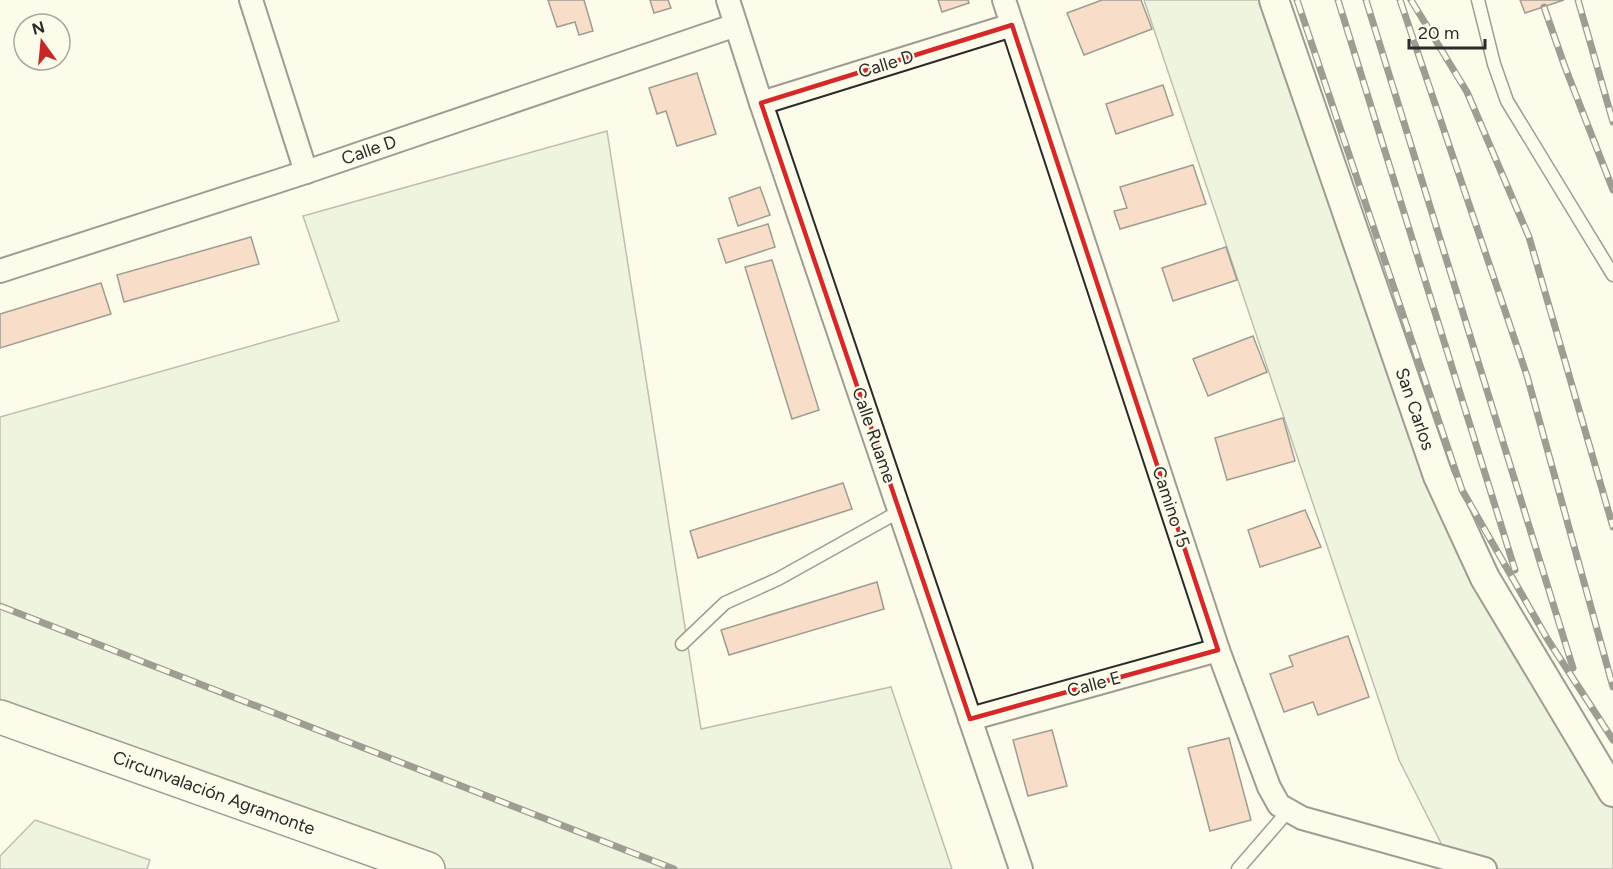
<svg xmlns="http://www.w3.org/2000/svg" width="1613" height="869" font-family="Figtree,sans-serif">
<rect width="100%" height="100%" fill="#fdfbea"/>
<!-- green -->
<g fill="#deebd1" stroke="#74746e" stroke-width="1.5">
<path d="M1144 0H1274L1438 476 1613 792V869H1485L1448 857 1399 760Z"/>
<path d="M607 131 701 729 891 687 952 869H411L0 720V417L339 321 303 216Z"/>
<path d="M35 820 150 860 147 869H0V856Z"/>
</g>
<!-- building -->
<g fill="#f2b8a0" stroke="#2b2b2b" stroke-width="1.5">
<path d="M548 0H584L593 31 579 35 575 22 557 27Z"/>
<path d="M650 0H668L671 8 654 13Z"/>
<path d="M938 0H968L969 3 942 12Z"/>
<path d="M1102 0H1141L1152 29 1084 55 1067 13Z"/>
<path d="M1520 0H1564L1525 13Z"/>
<path d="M697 73 716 134 677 146 666 111 657 114 649 88Z"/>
<path d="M1163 85 1173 115 1116 134 1106 104Z"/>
<path d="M1193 165 1206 204 1120 229 1114 211 1127 208 1120 187Z"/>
<path d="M760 187 770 215 738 226 729 198Z"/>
<path d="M768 224 775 247 726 263 718 239Z"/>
<path d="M251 237 259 264 124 302 117 275Z"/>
<path d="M1226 247 1237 280 1173 301 1162 268Z"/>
<path d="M772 260 819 410 792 419 745 267Z"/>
<path d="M101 283 111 314 0 348V314Z"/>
<path d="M1253 336 1267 372 1208 396 1193 359Z"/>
<path d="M1283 418 1295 461 1227 480 1215 438Z"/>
<path d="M843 483 852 509 698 558 690 531Z"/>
<path d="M1305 510 1321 547 1260 567 1248 530Z"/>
<path d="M877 582 884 609 729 655 721 630Z"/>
<path d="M1348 636 1369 697 1318 715 1313 702 1284 712 1270 674 1293 666 1289 656Z"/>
<path d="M1052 730 1067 786 1028 796 1013 740Z"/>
<path d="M1229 738 1251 820 1210 831 1188 748Z"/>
</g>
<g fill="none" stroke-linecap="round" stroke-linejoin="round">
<defs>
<g id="service">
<path d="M1478 0 1494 64 1507 101 1613 275"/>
<path d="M682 644 725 603 778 579 900 511"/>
<path d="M1238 869 1289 810"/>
</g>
<g id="minor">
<path d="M251 0 306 172"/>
<path d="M728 0 761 103 1021 869"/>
<path d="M1004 0 1218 650 1269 787 1279 805 1302 818 1485 869"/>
<path d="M761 103 1012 25"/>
<path d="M0 271 306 172 736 25"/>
<path d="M970 719 1218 650"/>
</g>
<path id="tertiary" d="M1274 0 1438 476 1485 578 1613 792"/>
<path id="secondary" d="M0 717 428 869"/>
</defs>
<!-- service casing -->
<use href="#service" stroke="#2b2b2b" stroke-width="15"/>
<!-- minor casing -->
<use href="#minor" stroke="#2b2b2b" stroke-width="26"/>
<!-- tertiary casing -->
<use href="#tertiary" stroke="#2b2b2b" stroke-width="32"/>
<!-- secondary casing -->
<use href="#secondary" stroke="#2b2b2b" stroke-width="36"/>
<!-- service -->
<use href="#service" stroke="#fdfbea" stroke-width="12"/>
<!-- minor -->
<use href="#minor" stroke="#fdfbea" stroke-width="22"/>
<!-- tertiary -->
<use href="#tertiary" stroke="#fdfbea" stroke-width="28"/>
<!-- secondary -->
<use href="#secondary" stroke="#fdfbea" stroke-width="33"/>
<defs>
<g id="rail">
<path d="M1297 0 1462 490 1548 640 1613 740"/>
<path d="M1338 0 1515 570"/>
<path d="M1366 0 1573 668"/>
<path d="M1400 0 1527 376 1613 687"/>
<path d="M1411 0 1467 92 1529 237 1613 527"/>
<path d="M1578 0 1613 122"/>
<path d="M1544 7 1565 67 1613 190"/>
<path d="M0 606 674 869"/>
</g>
</defs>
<!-- rail casing -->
<use href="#rail" stroke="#2b2b2b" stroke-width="7"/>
<!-- rail -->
<use href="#rail" stroke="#fdfbea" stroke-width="4.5" stroke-dasharray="14" stroke-linecap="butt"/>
</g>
<!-- marked area -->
<path d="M0 0H1613V869H0ZM1012 25 1218 650 970 719 761 103Z" fill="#fdfbea" fill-opacity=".55" fill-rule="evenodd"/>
<path fill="none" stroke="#d62828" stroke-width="4.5" stroke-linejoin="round" d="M1012 25 1218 650 970 719 761 103Z"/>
<g text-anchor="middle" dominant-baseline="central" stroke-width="4.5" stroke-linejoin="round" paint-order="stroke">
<!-- street labels -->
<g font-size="18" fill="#2b2b2b" stroke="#fdfbea">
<text transform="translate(886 64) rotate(-17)">Calle D</text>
<text transform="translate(369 150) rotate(-19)">Calle D</text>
<text transform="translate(1415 409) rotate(71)">San Carlos</text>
<text transform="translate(874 435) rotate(71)">Calle Ruame</text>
<text transform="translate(1171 507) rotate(72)">Camino 15</text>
<text transform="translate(1094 684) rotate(-15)">Calle E</text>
<text transform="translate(214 793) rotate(20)">Circunvalación Agramonte</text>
</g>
</g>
<!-- north arrow -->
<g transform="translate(42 42) rotate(345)"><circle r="28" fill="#fdfbea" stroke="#a9a89e" stroke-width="1.5"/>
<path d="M0-4.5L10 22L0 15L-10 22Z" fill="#c62828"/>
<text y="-9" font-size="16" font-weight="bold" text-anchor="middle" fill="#2b2b2b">N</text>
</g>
<!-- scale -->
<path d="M1409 39v9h76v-9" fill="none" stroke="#2b2b2b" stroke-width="3"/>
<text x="1418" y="39" font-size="18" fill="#2b2b2b" stroke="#fdfbea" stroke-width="4.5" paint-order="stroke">20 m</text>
</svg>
